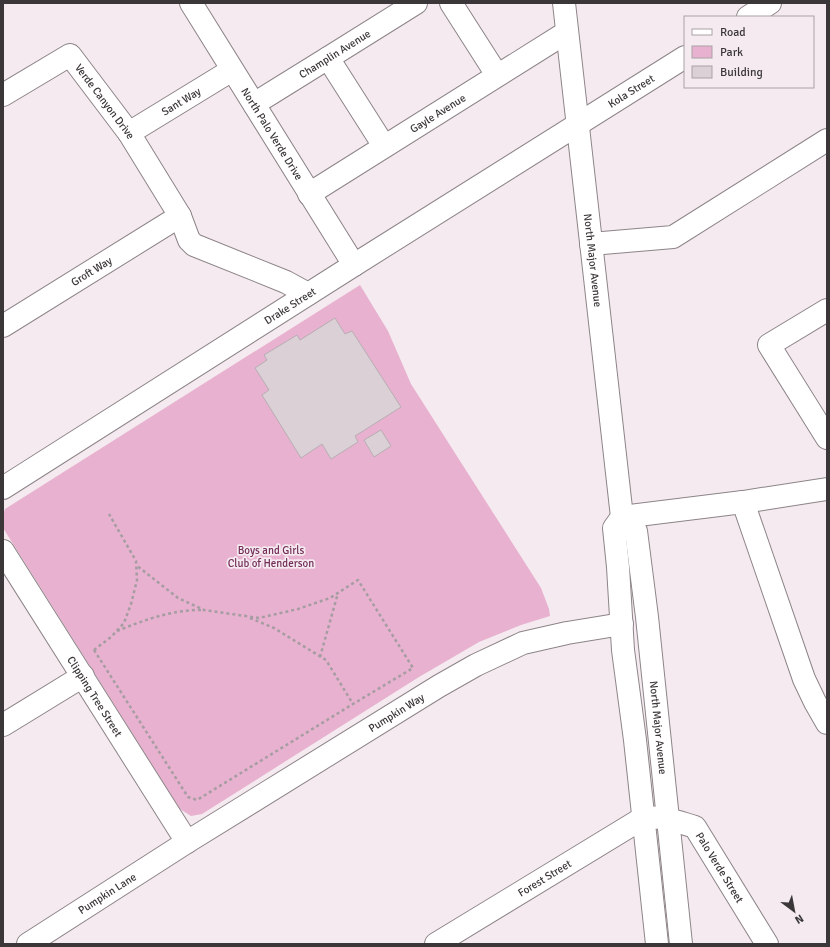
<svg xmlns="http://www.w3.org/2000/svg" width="830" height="947" font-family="Signika,sans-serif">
<rect width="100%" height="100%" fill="#f4eaef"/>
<!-- green -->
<path fill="#e8b1cf" d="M360 285 388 331 411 384 541 588 549 609 550 616 521 625 479 642 419 677 202 814 191 816 180 809 3 528V515L5 509Z"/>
<!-- building -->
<g fill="#dad0d5" stroke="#b7aeb3">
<path d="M335 318 345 334 352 331 401 407 355 436 358 442 331 459 322 444 301 458 262 395 269 390 255 368 267 360 264 355 297 335 300 340Z"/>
<path d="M381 430 391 446 374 457 364 440Z"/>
</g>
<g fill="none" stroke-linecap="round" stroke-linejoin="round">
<defs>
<g id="minor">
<path id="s1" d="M191 3 354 265"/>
<path d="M451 3 497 75"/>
<path id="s2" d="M564 3 622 517 636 531 647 617 681 944"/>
<path d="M748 17 770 3"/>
<path d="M328 58 384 146"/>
<path id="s3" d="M3 95 70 55 129 133 180 216 189 240 194 245 286 282 308 294"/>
<path id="s4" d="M254 104 328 58 416 3"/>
<path id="s5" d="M129 133 232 70"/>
<path id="s6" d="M309 194 567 32"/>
<path d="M591 244 673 237 827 140"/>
<path d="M827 310 769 345 827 438"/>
<path id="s7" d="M3 326 180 216"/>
<path id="s8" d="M3 488 354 265 685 57"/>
<path d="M743 502 804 679 815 702 827 723"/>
<path d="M622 517 614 528 618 567 623 650 635 740 657 944"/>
<path d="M622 517 743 502 827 489"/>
<path id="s9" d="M3 551 187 842"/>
<path d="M3 725 83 676"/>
<path id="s10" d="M28 944 187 842 439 686 476 665 523 643 567 633 622 624"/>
<path id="s11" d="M436 944 643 818C664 816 675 821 695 827L767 944"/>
</g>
</defs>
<!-- minor casing -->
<use href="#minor" stroke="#8d8488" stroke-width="24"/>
<!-- path -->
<g stroke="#a59da1" stroke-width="2.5" stroke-dasharray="3 3" stroke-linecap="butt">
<path d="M250 618 274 628 326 660 353 704"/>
<path d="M117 631C139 622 161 614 184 611 190 610 197 610 203 610"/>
<path d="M94 650 188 797 197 800 353 704 413 668 358 580 330 598 298 609 259 618 204 610 178 598 136 565"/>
<path d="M94 650 111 637 124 623 131 604 137 580 136 561 109 514"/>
<path d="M320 657 338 593"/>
</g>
<!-- minor -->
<use href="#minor" stroke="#fff" stroke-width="22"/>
</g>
<g text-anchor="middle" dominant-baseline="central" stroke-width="3.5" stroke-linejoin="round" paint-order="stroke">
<!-- street labels -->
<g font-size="11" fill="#3b3739" stroke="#f4eaef">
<text stroke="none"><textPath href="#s4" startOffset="95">Champlin Avenue</textPath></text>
<text stroke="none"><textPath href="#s8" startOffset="743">Kola Street</textPath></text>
<text stroke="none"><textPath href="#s5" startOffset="61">Sant Way</textPath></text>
<text stroke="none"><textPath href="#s3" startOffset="136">Verde Canyon Drive</textPath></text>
<text stroke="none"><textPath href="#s6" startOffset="152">Gayle Avenue</textPath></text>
<text stroke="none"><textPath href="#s1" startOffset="154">North Palo Verde Drive</textPath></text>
<text stroke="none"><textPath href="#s2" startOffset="259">North Major Avenue</textPath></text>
<text stroke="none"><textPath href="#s7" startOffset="104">Groft Way</textPath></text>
<text stroke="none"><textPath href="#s8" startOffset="340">Drake Street</textPath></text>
<text stroke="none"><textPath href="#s9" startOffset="172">Clipping Tree Street</textPath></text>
<text stroke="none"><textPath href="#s10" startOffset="435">Pumpkin Way</textPath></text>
<text stroke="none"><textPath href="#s2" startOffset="735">North Major Avenue</textPath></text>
<text stroke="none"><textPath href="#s11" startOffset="343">Palo Verde Street</textPath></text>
<text stroke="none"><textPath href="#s11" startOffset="127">Forest Street</textPath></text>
<text stroke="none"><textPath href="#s10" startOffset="94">Pumpkin Lane</textPath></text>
</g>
<!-- park labels -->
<g font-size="11" fill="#732e58" stroke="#f4eaef">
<text x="271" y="550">Boys and Girls<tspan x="271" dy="13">Club of Henderson</tspan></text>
</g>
</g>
<!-- border -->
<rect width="830" height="947" fill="none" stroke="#3b3739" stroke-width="8"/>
<!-- legend -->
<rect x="684" y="16" width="130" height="72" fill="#f4eaef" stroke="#aaa2a6"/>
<rect x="692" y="29" width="20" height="6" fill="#ffffff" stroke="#aaa2a6"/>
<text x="720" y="36" font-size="12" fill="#3b3739">Road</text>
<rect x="692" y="46" width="20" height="12" fill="#e8b1cf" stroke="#aaa2a6"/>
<text x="720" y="56" font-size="12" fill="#3b3739">Park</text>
<rect x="692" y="66" width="20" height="12" fill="#dad0d5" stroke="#aaa2a6"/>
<text x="720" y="76" font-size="12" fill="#3b3739">Building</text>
<!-- north arrow -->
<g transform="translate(794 911) rotate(148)" stroke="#f4eaef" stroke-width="3" paint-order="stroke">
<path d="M0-3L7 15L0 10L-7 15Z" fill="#3b3739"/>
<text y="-6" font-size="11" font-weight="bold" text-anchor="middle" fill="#3b3739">N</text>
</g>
</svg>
